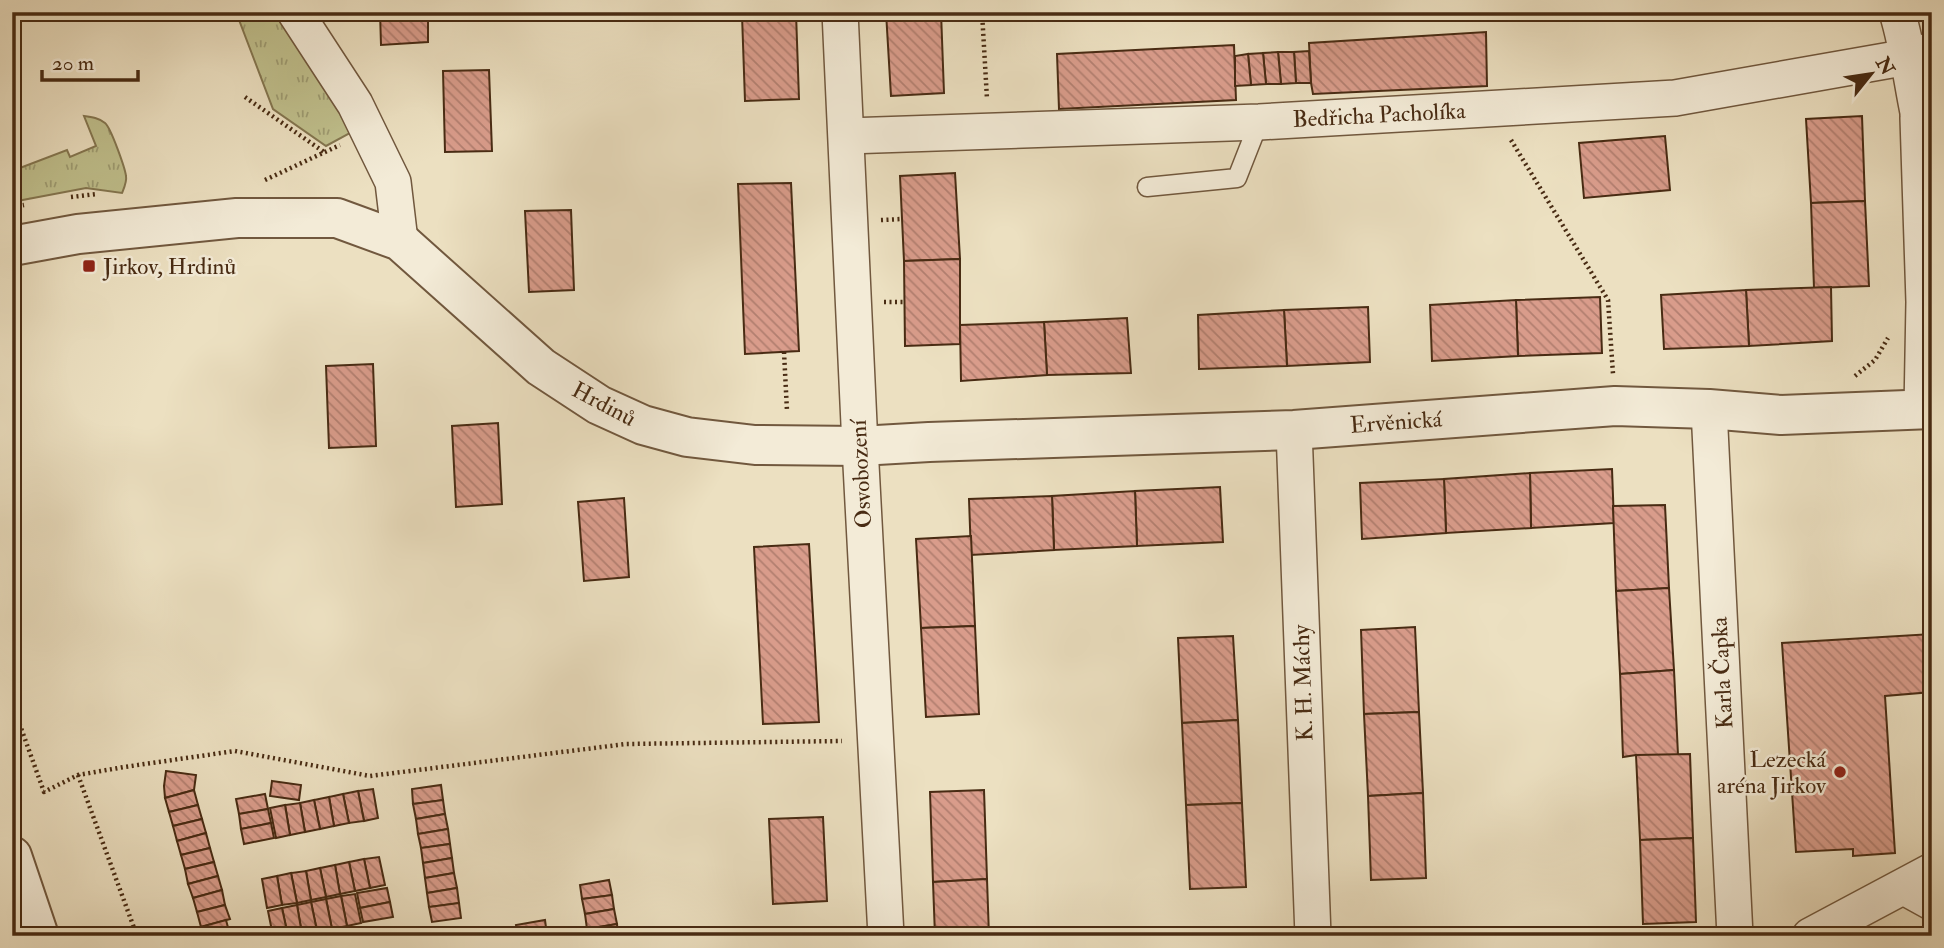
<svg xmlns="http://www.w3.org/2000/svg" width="1944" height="948" font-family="'IM FELL Double Pica',serif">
<defs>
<pattern id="grass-tufts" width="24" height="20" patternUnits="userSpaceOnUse" patternTransform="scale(1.75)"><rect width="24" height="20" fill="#c0c08d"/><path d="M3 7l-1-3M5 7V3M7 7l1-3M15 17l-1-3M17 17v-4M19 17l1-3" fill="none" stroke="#9e9c72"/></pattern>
<pattern id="building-back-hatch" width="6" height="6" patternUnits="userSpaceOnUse" patternTransform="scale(1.75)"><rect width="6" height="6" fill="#d99c8b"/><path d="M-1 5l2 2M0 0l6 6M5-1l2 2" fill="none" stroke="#b27f70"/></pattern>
</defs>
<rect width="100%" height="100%" fill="#ece0c1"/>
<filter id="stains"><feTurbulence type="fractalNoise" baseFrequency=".00286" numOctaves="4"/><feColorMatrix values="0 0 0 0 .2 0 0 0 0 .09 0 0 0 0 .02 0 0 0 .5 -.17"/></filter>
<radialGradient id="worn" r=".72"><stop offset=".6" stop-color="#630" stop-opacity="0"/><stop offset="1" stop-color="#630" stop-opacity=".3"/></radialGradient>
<!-- grass -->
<g fill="url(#grass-tufts)" stroke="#847650" stroke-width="2">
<path d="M236 12H277L352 132 326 146 273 109Z"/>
<path d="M84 116C92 117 99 118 105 123 111 128 125 168 126 176 127 182 124 188 122 193L86 188 12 202V171L67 150 70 157 96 146Z"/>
</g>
<!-- building -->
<g fill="url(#building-back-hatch)" stroke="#482b13" stroke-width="2">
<path d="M380 12H428V42L381 45Z"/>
<path d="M886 12H941L944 93 891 96Z"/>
<path d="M796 13 799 99 745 101 742 15Z"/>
<path d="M1486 32 1487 86 1313 94 1311 83 1309 43Z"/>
<path d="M1234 45 1236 100 1059 109 1057 54Z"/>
<path d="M1309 51 1311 83H1296L1294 52Z"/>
<path d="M1278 52H1294L1296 83 1281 84Z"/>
<path d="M1278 52 1281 84H1266L1263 53Z"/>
<path d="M1263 53 1266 84 1251 85 1248 54Z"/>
<path d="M1248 54 1251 85 1235 86V56Z"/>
<path d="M489 70 492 151 445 152 443 71Z"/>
<path d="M1862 116 1865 201 1811 203 1806 119Z"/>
<path d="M1665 136 1670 190 1584 198 1579 143Z"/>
<path d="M955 173 960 259 904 261 900 176Z"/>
<path d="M791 183 799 351 745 354 738 184Z"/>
<path d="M1865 201 1869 286 1814 288 1811 203Z"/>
<path d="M571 210 574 290 529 292 525 211Z"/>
<path d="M960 259V344L905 346 904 261Z"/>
<path d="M1831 287 1832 341 1749 346 1746 290Z"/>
<path d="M1746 290 1749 346 1664 349 1661 295Z"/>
<path d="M1600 297 1602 353 1518 356 1516 300Z"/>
<path d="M1516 300 1518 356 1432 361 1430 305Z"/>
<path d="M1368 307 1370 362 1287 366 1284 310Z"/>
<path d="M1284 310 1287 366 1199 369 1198 315Z"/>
<path d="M1127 318 1131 373 1047 375 1044 322Z"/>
<path d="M1044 322 1047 375 961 381 960 325Z"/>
<path d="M373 364 376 446 329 448 326 366Z"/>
<path d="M498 423 502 504 456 507 452 426Z"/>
<path d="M1612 469 1614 523 1531 528 1530 473Z"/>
<path d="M1530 473 1531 528 1446 533 1444 479Z"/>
<path d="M1444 479 1446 533 1362 539 1360 483Z"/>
<path d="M1220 487 1223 542 1137 546 1135 491Z"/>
<path d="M1135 491 1137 546 1054 550 1052 496Z"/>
<path d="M1052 496 1054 550 971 555 969 499Z"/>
<path d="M624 498 629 577 584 581 578 502Z"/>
<path d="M1665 505 1669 588 1616 591 1613 506Z"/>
<path d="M971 536 975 626 921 628 916 539Z"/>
<path d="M809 544 819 722 763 724 754 547Z"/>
<path d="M1669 588 1674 670 1620 674 1616 591Z"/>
<path d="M975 626 979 714 926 717 921 628Z"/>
<path d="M1415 627 1419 712 1364 714 1361 630Z"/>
<path d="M1932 634V692L1885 696 1895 853 1853 856V849L1796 852 1782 643Z"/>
<path d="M1233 636 1238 720 1182 723 1178 638Z"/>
<path d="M1674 670 1678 755H1636L1623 757 1620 674Z"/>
<path d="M1419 712 1423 793 1368 796 1364 714Z"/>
<path d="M1238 720 1242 803 1186 805 1182 723Z"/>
<path d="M1690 754 1693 838 1640 840 1636 755Z"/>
<path d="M166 771 196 775 194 790 165 798 164 786Z"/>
<path d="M272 781 301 785 299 800 270 796Z"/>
<path d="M441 785 443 800 413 804 412 789Z"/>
<path d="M373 789 378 818 364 821 358 791Z"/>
<path d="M194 790 198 805 169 812 165 798Z"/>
<path d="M984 790 987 879 933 882 930 792Z"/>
<path d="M358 791 364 821 349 823 343 794Z"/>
<path d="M1423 793 1426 878 1371 880 1368 796Z"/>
<path d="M265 794 268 809 239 814 236 799Z"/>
<path d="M343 794 349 823 334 826 329 797Z"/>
<path d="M329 797 334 826 320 829 314 800Z"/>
<path d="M314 800 320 829 305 832 300 803Z"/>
<path d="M443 800 445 814 416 819 413 804Z"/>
<path d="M300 803 305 832 290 835 285 805Z"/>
<path d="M1242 803 1246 887 1190 889 1186 805Z"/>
<path d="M198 805 202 819 173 826 169 812Z"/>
<path d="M285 805 290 835 276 838 270 808Z"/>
<path d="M268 809 271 823 241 829 239 814Z"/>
<path d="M445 814 448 829 418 834 416 819Z"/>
<path d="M823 817 827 901 773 904 769 819Z"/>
<path d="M202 819 206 833 177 841 173 826Z"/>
<path d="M271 823 274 838 244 844 241 829Z"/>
<path d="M448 829 450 844 421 848 418 834Z"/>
<path d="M206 833 210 848 181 855 177 841Z"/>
<path d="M1693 838 1696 922 1643 924 1640 840Z"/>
<path d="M450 844 452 858 423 863 421 848Z"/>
<path d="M210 848 214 862 185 869 181 855Z"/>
<path d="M379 857 385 885 370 888 364 859Z"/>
<path d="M452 858 454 873 425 878 423 863Z"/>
<path d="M364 859 370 888 355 891 349 862Z"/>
<path d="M214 862 218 876 188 884 185 869Z"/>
<path d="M349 862 355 891 340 894 335 865Z"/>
<path d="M335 865 340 894 326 897 320 868Z"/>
<path d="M320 868 326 897 311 900 306 871Z"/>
<path d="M306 871 311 900 297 903 291 873Z"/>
<path d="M291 873 297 903 282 905 277 876Z"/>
<path d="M454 873 457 888 427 893 425 878Z"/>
<path d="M218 876 222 890 193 898 188 884Z"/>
<path d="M277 876 282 905 267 908 262 879Z"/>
<path d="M987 879 989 936H935L933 882Z"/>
<path d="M609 880 612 895 582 899 580 885Z"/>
<path d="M387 888 390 902 360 908 357 893Z"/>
<path d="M457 888 459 903 429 907 427 893Z"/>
<path d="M222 890 225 905 197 912 193 898Z"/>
<path d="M355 894 361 923 347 926 341 896Z"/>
<path d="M612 895 614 909 585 914 582 899Z"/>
<path d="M341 896 347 926 332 929 326 899Z"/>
<path d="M326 899 332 929 317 931 311 902Z"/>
<path d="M311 902 317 931 302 934 297 905Z"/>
<path d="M390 902 393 917 363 922 360 908Z"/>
<path d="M459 903 461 918 432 922 429 907Z"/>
<path d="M225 905 230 919 201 927 197 912Z"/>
<path d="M297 905 302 934 288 936 282 908Z"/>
<path d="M282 908 288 936H273L268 911Z"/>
<path d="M614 909 617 924 587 929 585 914Z"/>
<path d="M226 920 230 935 199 936 197 928Z"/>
<path d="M545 920 547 935 518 936 516 925Z"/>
<path d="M617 924 618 936H588L587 929Z"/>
</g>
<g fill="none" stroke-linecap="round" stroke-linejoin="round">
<defs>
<g id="service">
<path d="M1147 187 1237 178 1259 122"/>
<path d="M1894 891 1932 912"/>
</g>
<g id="minor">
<path d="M295 12 355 104 393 182 400 241"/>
<path d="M840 12 860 446 886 936"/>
<path d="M1897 12C1910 54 1913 97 1924 139"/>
<path d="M1918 118 1924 302 1922 409"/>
<path d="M847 136 1259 122 1675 98 1908 57 1932 50"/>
<path d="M1709 409 1735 936"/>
<path d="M1294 430 1313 936"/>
<path d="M1810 936 1932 871"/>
</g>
<g id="tertiary">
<path d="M12 246 78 234 237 218H337L400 241 541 367 599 405 643 425 687 437 755 445 860 446 929 442 1294 430 1615 406 1709 409 1781 415 1932 409"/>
<path d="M12 856 39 936"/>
</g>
</defs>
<!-- service casing -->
<use href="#service" stroke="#71583e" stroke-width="21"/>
<!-- minor casing -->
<use href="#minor" stroke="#71583e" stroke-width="38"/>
<!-- tertiary casing -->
<use href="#tertiary" stroke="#71583e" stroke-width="42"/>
<!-- path -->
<g stroke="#482b13" stroke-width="4.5" stroke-dasharray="2 3.5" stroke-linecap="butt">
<path d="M982 12 987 99"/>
<path d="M245 97 324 152"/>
<path d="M1511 140 1608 300 1613 374"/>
<path d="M265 180 340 145"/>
<path d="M71 197 97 194"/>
<path d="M12 207 24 205"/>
<path d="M881 220 902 219"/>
<path d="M884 302H905"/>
<path d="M784 352 787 411"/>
<path d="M1855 376 1875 360 1888 338"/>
<path d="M12 703 44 792 78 775 124 767 235 751 370 776 626 744 842 741"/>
<path d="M78 775 137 936"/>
</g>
<!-- service -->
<use href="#service" stroke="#f3ebd7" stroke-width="18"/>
<!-- minor -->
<use href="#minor" stroke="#f3ebd7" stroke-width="35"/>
<!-- tertiary -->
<use href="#tertiary" stroke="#f3ebd7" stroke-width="38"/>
</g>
<!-- markers -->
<g fill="#8f2418" stroke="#f3ebd7" stroke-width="2.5">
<rect x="82" y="259" width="14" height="14" rx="3.5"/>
<circle cx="1840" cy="772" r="7"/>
</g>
<g text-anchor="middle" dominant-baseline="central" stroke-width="5" stroke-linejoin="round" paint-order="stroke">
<!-- street labels -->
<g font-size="23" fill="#482b13" stroke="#f3ebd7">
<text transform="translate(1379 115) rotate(-3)">Bedřicha Pacholíka</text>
<text transform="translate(604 404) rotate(28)">Hrdinů</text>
<text transform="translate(1396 422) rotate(-4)">Ervěnická</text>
<text transform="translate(861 474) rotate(-93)">Osvobození</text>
<text transform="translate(1722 673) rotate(-93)">Karla Čapka</text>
<text transform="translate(1303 683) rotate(-92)">K. H. Máchy</text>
</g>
<!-- poi labels -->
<g font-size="23" fill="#482b13" stroke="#f3ebd7" text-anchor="start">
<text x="103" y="266">Jirkov, Hrdinů</text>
<text x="1826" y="759" text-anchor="end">Lezecká<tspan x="1826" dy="26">aréna Jirkov</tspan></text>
</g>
</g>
<!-- margin -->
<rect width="1944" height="948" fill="none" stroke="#ece0c1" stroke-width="42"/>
<rect x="14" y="14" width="1916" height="920" fill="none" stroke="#482b13" stroke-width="3.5"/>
<rect x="21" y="21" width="1902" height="906" fill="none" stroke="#482b13" stroke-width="2"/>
<!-- north arrow -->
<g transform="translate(1871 74) rotate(60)" stroke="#f3ebd7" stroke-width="5" paint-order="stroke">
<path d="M0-5L12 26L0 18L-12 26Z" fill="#482b13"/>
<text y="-10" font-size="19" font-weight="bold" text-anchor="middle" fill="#482b13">N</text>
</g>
<!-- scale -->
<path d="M42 70v10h96v-10" fill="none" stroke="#482b13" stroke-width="3.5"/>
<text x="52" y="70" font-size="21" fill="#482b13" stroke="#f3ebd7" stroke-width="5" paint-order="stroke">20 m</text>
<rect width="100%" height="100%" filter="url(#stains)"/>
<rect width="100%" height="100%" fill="url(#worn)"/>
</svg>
